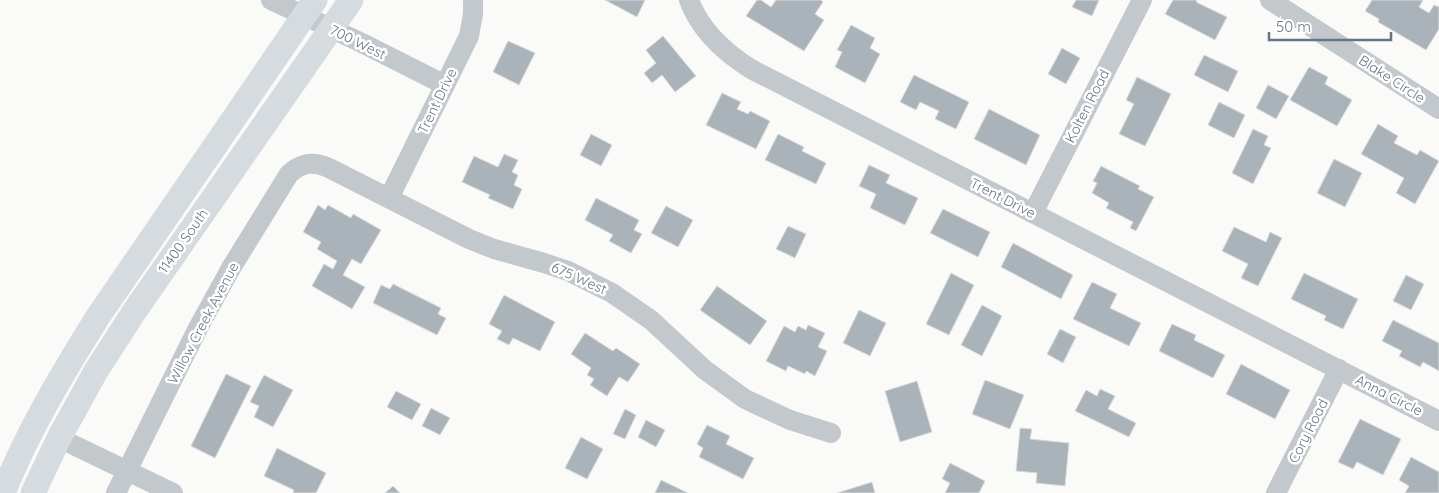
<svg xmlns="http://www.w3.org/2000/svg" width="1439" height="493" font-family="Quicksand,sans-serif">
<rect width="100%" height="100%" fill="#fafaf8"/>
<!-- building -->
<g fill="#aab3b9" stroke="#dcdcda">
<path d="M605 0H645L637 17Z"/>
<path d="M757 0H761L771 7 776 0H821L823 2 815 14 824 20 804 51 746 16Z"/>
<path d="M1076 0H1099L1092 16 1072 7Z"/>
<path d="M1173 0H1197L1196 2 1227 17 1215 40 1165 14Z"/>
<path d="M1372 0H1423L1419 7 1429 13 1434 5 1439 7V29L1426 50 1378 22 1379 19 1365 11Z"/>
<path d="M851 25 875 38 870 48 880 54 865 83 835 67 842 52 837 50Z"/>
<path d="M663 36 696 76 675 92 662 75 652 83 644 73 656 63 646 50Z"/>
<path d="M508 41 535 53 519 85 493 72Z"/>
<path d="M1062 48 1080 58 1066 84 1048 74Z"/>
<path d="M1204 55 1238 71 1228 92 1194 75Z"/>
<path d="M1309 67 1328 77 1325 84 1352 100 1337 126 1290 100Z"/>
<path d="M914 75 969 102 956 129 935 119 939 111 920 102 916 110 900 102Z"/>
<path d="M1137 77 1171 94 1145 146 1119 134 1134 104 1126 100Z"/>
<path d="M1268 85 1289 96 1276 119 1256 108Z"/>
<path d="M722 93 741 102 737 109 748 114 750 111 770 121 756 149 706 125Z"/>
<path d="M1219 102 1245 115 1234 138 1208 125Z"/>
<path d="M989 109 1040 135 1026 165 974 139Z"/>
<path d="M1378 124 1398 136 1394 143 1417 155 1420 150 1439 161 1415 204 1396 193 1404 178 1361 154Z"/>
<path d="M1253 129 1268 136 1264 145 1271 148 1253 184 1232 173Z"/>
<path d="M591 134 612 145 601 166 580 155Z"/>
<path d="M778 134 804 147 802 151 826 163 816 184 765 160Z"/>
<path d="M504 154 518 160 512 172 518 175 514 185 522 189 513 209 488 198 490 195 462 182 474 156 498 167Z"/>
<path d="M1334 159 1362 173 1345 207 1317 193Z"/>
<path d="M869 165 890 175 886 183 918 198 905 225 870 208 876 194 859 186Z"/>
<path d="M1101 166 1140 186 1138 189 1154 197 1136 231 1130 228 1133 222 1106 208 1109 203 1092 193 1097 183 1093 181Z"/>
<path d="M596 198 639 220 634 230 642 234 631 253 609 241 613 235 585 220Z"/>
<path d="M318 205 325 210 328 205 351 218 353 214 381 230 361 264 352 259 343 275 365 287 352 309 312 286 324 264 333 269 337 261 317 249 321 242 303 232Z"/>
<path d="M666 206 693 220 678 247 651 233Z"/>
<path d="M943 209 990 232 978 257 930 233Z"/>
<path d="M788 226 806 234 795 258 776 249Z"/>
<path d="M1234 227 1266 242 1270 232 1282 238 1258 286 1241 278 1248 264 1222 251Z"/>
<path d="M1013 243 1073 275 1061 299 1001 267Z"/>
<path d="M951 273 974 285 949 335 926 324Z"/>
<path d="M1304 273 1358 299 1343 329 1324 320 1326 316 1291 299Z"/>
<path d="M1406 275 1424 284 1411 310 1393 301Z"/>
<path d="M1092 282 1117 294 1110 308 1141 323 1129 346 1073 319Z"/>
<path d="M393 284 441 308 438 314 446 318 437 335 373 303 381 285 390 289Z"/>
<path d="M717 286 767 321 750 345 700 310Z"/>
<path d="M504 295 555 322 540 351 513 338 509 345 497 339 502 331 489 324Z"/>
<path d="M982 305 1002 316 982 356 961 345Z"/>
<path d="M859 310 886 323 870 356 843 343Z"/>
<path d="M1393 320 1439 343V371L1423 362 1420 367 1399 356 1402 351 1382 341Z"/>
<path d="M1172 324 1196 335 1194 340 1225 355 1213 378 1159 351Z"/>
<path d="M808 325 825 333 818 347 827 351 815 376 806 371 805 374 788 366 786 371 766 361 784 326 795 332 798 326 806 330Z"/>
<path d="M1060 329 1076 337 1063 363 1047 354Z"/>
<path d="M585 333 613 351 616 348 640 364 628 382 619 377 607 396 590 385 594 379 587 375 591 368 571 354Z"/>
<path d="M1241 364 1290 390 1275 419 1226 394Z"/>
<path d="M226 374 251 386 215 458 191 446Z"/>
<path d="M264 375 293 390 273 427 254 417 259 406 250 402Z"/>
<path d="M985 380 1024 395 1010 429 972 414Z"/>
<path d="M917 381 932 432 900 442 885 391Z"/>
<path d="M1100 389 1115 396 1108 409 1136 423 1129 437 1075 411 1086 390 1097 396Z"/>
<path d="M396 391 421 404 412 420 387 407Z"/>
<path d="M431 408 450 418 440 435 422 426Z"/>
<path d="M625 409 636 415 625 439 613 434Z"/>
<path d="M1360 419 1401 439 1383 475 1357 462 1353 469 1338 462Z"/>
<path d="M646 420 665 430 656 447 638 437Z"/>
<path d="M707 425 730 436 726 444 754 458 743 479 699 457 703 448 697 444Z"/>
<path d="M1020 428 1032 429 1030 439 1069 443 1065 486 1036 483 1037 473 1016 471Z"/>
<path d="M581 437 603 449 587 479 565 468Z"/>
<path d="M277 448 326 473 316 493H293L294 490 264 476Z"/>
<path d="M1411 457 1439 472V493H1405L1409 486 1399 480Z"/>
<path d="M950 463 985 481 979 493H945L950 483 942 479Z"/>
<path d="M661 480 688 493H655Z"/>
<path d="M872 482 875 493H837Z"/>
<path d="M393 486 400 493H385Z"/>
</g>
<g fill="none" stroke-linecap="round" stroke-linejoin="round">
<!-- minor -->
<g stroke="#c3c8cc" stroke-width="20">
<path d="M271 0 362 43 445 85"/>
<path d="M689 0C700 30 724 52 751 69L1439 421"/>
<path d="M1270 0 1439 109"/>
<path d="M389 198 469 36 473 14V0"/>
<path d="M1033 213 1142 0"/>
<path d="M59 438 173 493"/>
<path d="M116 493 198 328 231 268 289 174C302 162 314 161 329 168L469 239 494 249 544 263 568 271 612 293 651 320 705 370 745 399 790 420 831 433"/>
<path d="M1276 493 1339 369"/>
</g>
<!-- major -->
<g stroke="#d6dbdf" stroke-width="25">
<path d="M3 493C28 431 62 374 97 318L315 0"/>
<path d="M33 493 59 438 96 371 134 312 351 0"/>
</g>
</g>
<g text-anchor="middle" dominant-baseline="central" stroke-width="5" stroke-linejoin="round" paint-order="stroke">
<!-- street labels -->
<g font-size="14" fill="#657683" stroke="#fff">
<text transform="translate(358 42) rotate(26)">700 West</text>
<text transform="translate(1392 79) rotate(33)">Blake Circle</text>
<text transform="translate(437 101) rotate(-64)">Trent Drive</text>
<text transform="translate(1087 106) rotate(-63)">Kolten Road</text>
<text transform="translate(1003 198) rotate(27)">Trent Drive</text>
<text transform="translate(183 241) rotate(-55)">11400 South</text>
<text transform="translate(579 278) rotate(24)">675 West</text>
<text transform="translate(203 323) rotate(-62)">Willow Creek Avenue</text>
<text transform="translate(1389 395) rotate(27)">Anna Circle</text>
<text transform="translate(1308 431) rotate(-63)">Cory Road</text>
</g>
</g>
<!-- scale -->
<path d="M1269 32v8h122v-8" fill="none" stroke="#657683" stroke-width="2.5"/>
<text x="1276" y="32" font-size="15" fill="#657683" stroke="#ffffff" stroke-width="4" paint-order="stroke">50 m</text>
</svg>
